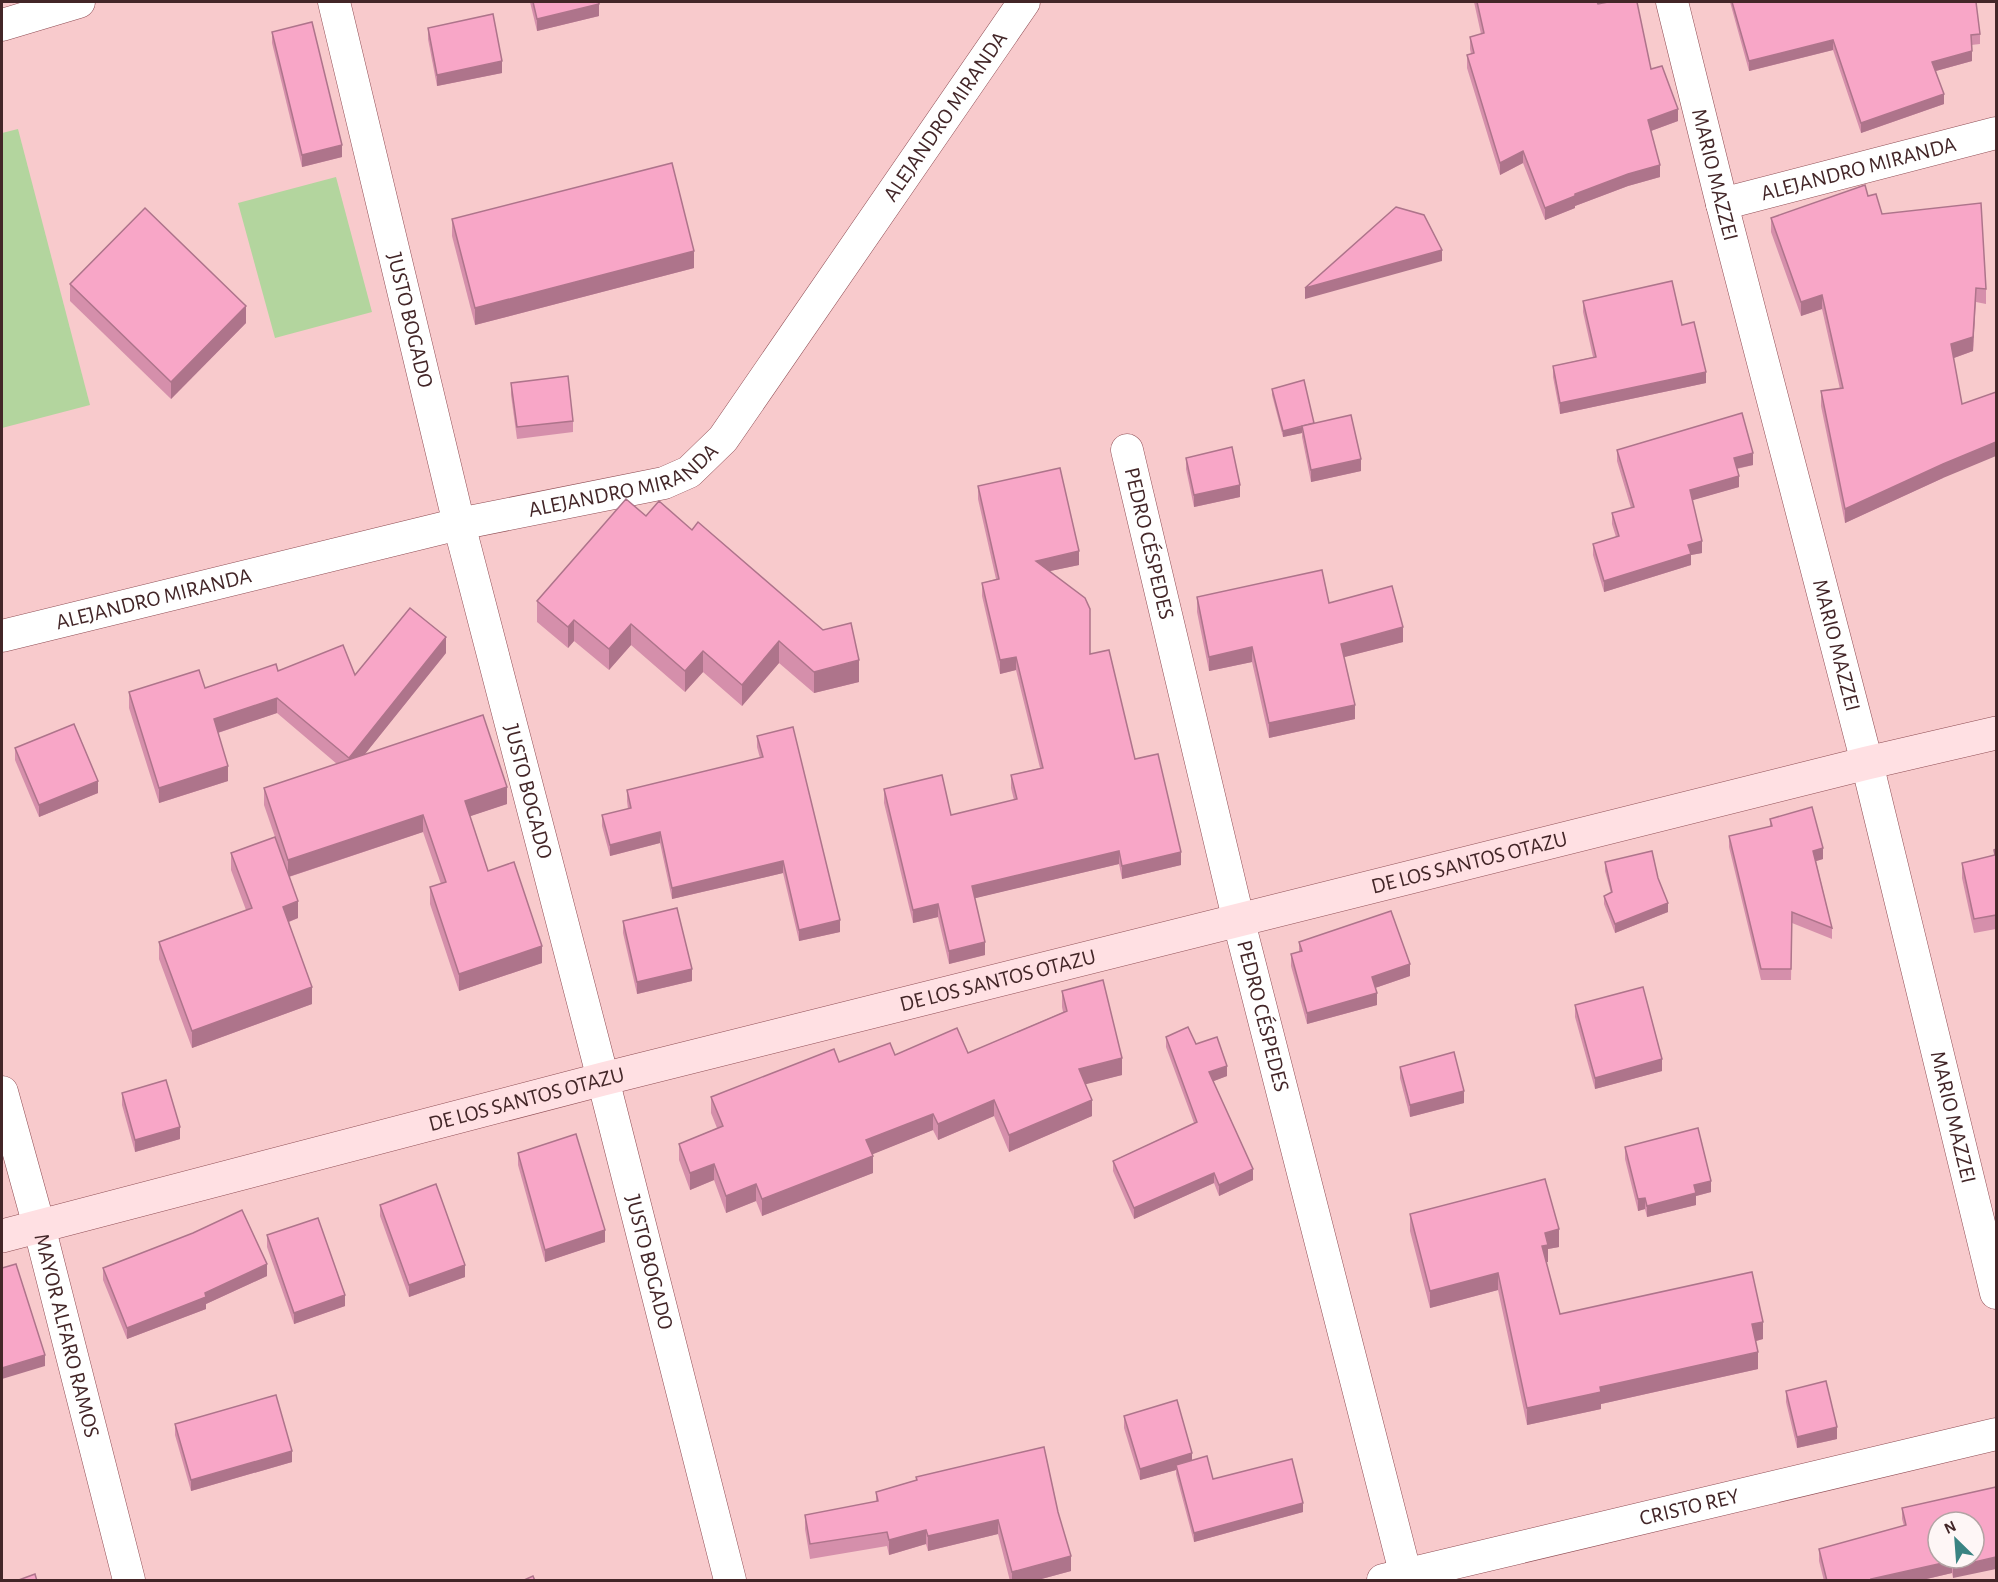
<svg xmlns="http://www.w3.org/2000/svg" width="1998" height="1582" font-family="'Alegreya Sans',sans-serif">
<rect width="100%" height="100%" fill="#f8cacc"/>
<!-- pitch -->
<g fill="#b3d59e">
<path d="M18 129 90 405 2 428V133Z"/>
<path d="M336 177 372 312 275 338 238 203Z"/>
</g>
<g fill="none" stroke-linecap="round" stroke-linejoin="round">
<defs>
<g id="street">
<path id="s1" d="M334 2 459 524 603 1079 730 1580"/>
<path id="s2" d="M1672 2 1722 204 1867 763 1996 1293"/>
<path d="M2 25 79 2"/>
<path id="s3" d="M1722 204 1996 133"/>
<path id="s4" d="M1127 450 1239 922 1407 1580"/>
<path id="s5" d="M2 636 459 524 664 483 689 472 723 439 1024 2"/>
<path id="s6" d="M2 1092 39 1226 129 1580"/>
<path id="s7" d="M1383 1580 1996 1434"/>
</g>
<g id="secondary">
<path id="s8" d="M2 1236 603 1079 1867 763 1996 733"/>
</g>
</defs>
<!-- street casing -->
<use href="#street" stroke="#8f4d54" stroke-width="33"/>
<!-- secondary casing -->
<use href="#secondary" stroke="#8f4d54" stroke-width="34"/>
<!-- street -->
<use href="#street" stroke="#fff" stroke-width="32"/>
<!-- secondary -->
<use href="#secondary" stroke="#ffe0e3" stroke-width="33"/>
</g>
<!-- wall -->
<g fill="#d58fab">
<path d="M530 2H599V16L537 31Z"/>
<path d="M1474 2H1597L1598 4 1651 69 1678 121 1651 131 1660 177 1628 186 1575 206V208L1545 220 1523 163 1500 175 1467 68V55L1471 54 1470 49V37L1481 34Z"/>
<path d="M1730 2H1976L1980 34V44L1971 45 1972 61 1936 71 1944 104 1861 133 1833 50 1749 71Z"/>
<path d="M428 28 502 73 437 86 428 39Z"/>
<path d="M272 32 342 157 302 167 272 43Z"/>
<path d="M1868 196 1882 214 1986 289V304L1976 302 1973 351 1954 358 1943 478 1845 523 1821 406V391L1840 389 1822 309 1801 316 1771 232V218Z"/>
<path d="M452 219 694 268 475 325 452 236Z"/>
<path d="M70 284 246 323 171 399 70 301Z"/>
<path d="M1583 301 1682 325 1706 383 1560 414 1553 377V366L1593 357 1583 312Z"/>
<path d="M511 383 573 421V432L517 439 511 395Z"/>
<path d="M1272 389 1314 423 1361 471 1311 482 1302 437V433L1283 437 1272 395Z"/>
<path d="M1617 450 1753 465 1737 469 1739 487 1692 500 1702 553 1691 555V565L1604 592 1593 555V544L1616 537 1612 524V513L1631 508 1617 461Z"/>
<path d="M1186 458 1240 497 1194 507 1186 469Z"/>
<path d="M978 486 1079 565 1050 571 1090 654 1181 865 1122 879 1119 864 975 898 985 955 949 964 938 917 913 923 884 803V789L951 815 1014 800 1011 788V775L1040 768 1016 670 1000 674 982 596V583L996 579 978 499Z"/>
<path d="M646 516 859 682 814 693 779 663 742 706 703 672 685 692 631 645 609 670 574 641 568 648 537 622V601Z"/>
<path d="M1197 597 1329 603 1403 642 1344 657 1355 719 1269 738 1252 662 1209 671 1197 612Z"/>
<path d="M446 653 364 755 507 804 470 816 488 871 542 963 459 991 430 904V887L441 884 423 832 289 877 298 918 289 922 312 1004 192 1048 159 959V942L246 910 231 870V853L275 837 264 805V788L337 764 277 713 218 733 228 781 159 803 129 708V692L205 688 278 671 355 675Z"/>
<path d="M757 736 840 932 799 941 783 873 672 899 660 843 610 856 602 826V815L628 809 627 801V790L760 758 757 747Z"/>
<path d="M15 748 98 793 39 817 15 760Z"/>
<path d="M1770 819 1823 859 1816 861 1832 928V939L1792 923 1791 980H1761L1729 847V836L1770 827Z"/>
<path d="M1996 849V929L1974 933 1962 878V863L1994 856V850Z"/>
<path d="M1605 862 1658 878 1668 912 1615 933 1604 904V896L1611 893 1605 871Z"/>
<path d="M623 921 692 981 637 994 623 933Z"/>
<path d="M1299 942 1410 976 1375 988 1377 1005 1307 1024 1291 966V954L1299 952Z"/>
<path d="M1062 991 1122 1075 1085 1084 1092 1116 1009 1152 994 1116 938 1140 933 1130 872 1154 873 1173 762 1216 756 1201 726 1213 714 1180 690 1190 679 1160V1144L717 1128 711 1113V1097L839 1062 895 1055 968 1053 1063 1012 1062 1007Z"/>
<path d="M1575 1005 1662 1071 1595 1089 1575 1017Z"/>
<path d="M1166 1037 1196 1044 1227 1076 1213 1081 1253 1180 1219 1196 1214 1183 1134 1219 1113 1171V1161L1194 1123 1166 1047Z"/>
<path d="M1400 1067 1464 1103 1410 1117 1400 1078Z"/>
<path d="M122 1093 180 1139 135 1152 122 1105Z"/>
<path d="M1625 1147 1711 1192 1696 1196V1205L1647 1217 1645 1209 1638 1211 1625 1159Z"/>
<path d="M518 1153 605 1242 545 1262 518 1165Z"/>
<path d="M380 1205 465 1277 409 1297 380 1216Z"/>
<path d="M1410 1214 1559 1247 1548 1249V1262H1546L1560 1314 1763 1339 1756 1341 1758 1369 1601 1404V1409L1527 1425 1498 1290 1430 1308 1410 1231Z"/>
<path d="M267 1235 345 1306 294 1324 267 1247Z"/>
<path d="M103 1268 267 1276 206 1304V1309L127 1339 103 1280Z"/>
<path d="M1786 1391 1837 1439 1797 1448 1786 1402Z"/>
<path d="M1124 1416 1192 1460 1213 1479 1303 1512 1194 1542 1176 1474V1470L1140 1480 1124 1428Z"/>
<path d="M175 1424 292 1462 191 1491 175 1435Z"/>
<path d="M1044 1447 1071 1571 1034 1581H1010L998 1534 928 1551 926 1544 889 1555 887 1546 810 1559 805 1529V1515L876 1502V1492L916 1480V1477Z"/>
<path d="M1996 1487 1953 1578 1952 1573 1918 1581H1824L1819 1561V1549L1904 1526 1902 1519V1508Z"/>
</g>
<!-- shaded-wall -->
<g fill="#ae748b">
<path d="M599 4V16L537 31V19Z"/>
<path d="M1833 40V50L1749 71V61Z"/>
<path d="M1972 51V61L1932 72V62Z"/>
<path d="M502 61V73L437 86V75Z"/>
<path d="M1944 94V104L1861 133V123Z"/>
<path d="M1678 109V121L1648 132V120Z"/>
<path d="M342 145V157L302 167V155Z"/>
<path d="M1523 151V163L1500 175V163Z"/>
<path d="M1660 165V177L1628 186 1575 206V208L1545 220V208L1575 194 1628 174Z"/>
<path d="M1442 250V261L1305 299V288Z"/>
<path d="M694 251V268L475 325V308Z"/>
<path d="M1976 288 1973 351 1951 359V344Z"/>
<path d="M1822 295V309L1801 316V302Z"/>
<path d="M246 306V323L171 399V382Z"/>
<path d="M1706 372V383L1560 414V403Z"/>
<path d="M1302 427V433L1283 437V431Z"/>
<path d="M1996 442V456L1943 478 1845 523V509L1943 464Z"/>
<path d="M1753 453V465L1734 469V458Z"/>
<path d="M1361 459V471L1311 482V470Z"/>
<path d="M1739 476V487L1690 501V490Z"/>
<path d="M1240 485V497L1194 507V495Z"/>
<path d="M1702 541V553L1691 555V565L1604 592V581L1688 545Z"/>
<path d="M1079 551V565L1036 574V561Z"/>
<path d="M574 620V641L568 648V627Z"/>
<path d="M631 624V645L609 670V649Z"/>
<path d="M1403 627V642L1341 658V644Z"/>
<path d="M446 637V653L349 774V758Z"/>
<path d="M779 641V663L742 706V685Z"/>
<path d="M1252 647V662L1209 671V657Z"/>
<path d="M703 651V672L685 692V671Z"/>
<path d="M1016 657V670L1000 674V660Z"/>
<path d="M859 660V682L814 693V672Z"/>
<path d="M277 698V713L214 734V719Z"/>
<path d="M1355 705V719L1269 738V723Z"/>
<path d="M228 766V781L159 803V788Z"/>
<path d="M98 781V793L39 817V805Z"/>
<path d="M507 787V804L465 818V801Z"/>
<path d="M423 815V832L288 877V860Z"/>
<path d="M660 832V843L610 856V845Z"/>
<path d="M1823 848V859L1813 862V851Z"/>
<path d="M1119 851V864L972 899V886Z"/>
<path d="M1181 852V865L1122 879V866Z"/>
<path d="M783 861V873L672 899V888Z"/>
<path d="M298 901V918L283 924V907Z"/>
<path d="M1668 903V912L1615 933V924Z"/>
<path d="M938 904V917L913 923V910Z"/>
<path d="M840 920V932L799 941V930Z"/>
<path d="M985 942V955L949 964V951Z"/>
<path d="M542 946V963L459 991V974Z"/>
<path d="M1410 964V976L1372 989V977Z"/>
<path d="M692 969V981L637 994V982Z"/>
<path d="M312 987V1004L192 1048V1031Z"/>
<path d="M1377 993V1005L1307 1024V1013Z"/>
<path d="M1122 1058V1075L1079 1086V1069Z"/>
<path d="M1662 1059V1071L1595 1089V1078Z"/>
<path d="M1227 1066V1076L1209 1083V1072Z"/>
<path d="M1464 1091V1103L1410 1117V1105Z"/>
<path d="M994 1100V1116L938 1140V1124Z"/>
<path d="M1092 1100V1116L1009 1152V1135Z"/>
<path d="M933 1114V1130L866 1157V1140Z"/>
<path d="M180 1127V1139L135 1152V1140Z"/>
<path d="M873 1156V1173L762 1216V1199Z"/>
<path d="M714 1164V1180L690 1190V1173Z"/>
<path d="M1253 1169V1180L1219 1196V1185Z"/>
<path d="M1214 1173V1183L1134 1219V1208Z"/>
<path d="M1711 1181V1192L1696 1196V1205L1647 1217V1206L1694 1185Z"/>
<path d="M756 1184V1201L726 1213V1196Z"/>
<path d="M1645 1198V1209L1638 1211V1199Z"/>
<path d="M1559 1229V1247L1548 1249V1262L1542 1263V1246L1545 1233Z"/>
<path d="M605 1230V1242L545 1262V1250Z"/>
<path d="M267 1264V1276L206 1304V1309L127 1339V1328L205 1293Z"/>
<path d="M465 1265V1277L409 1297V1285Z"/>
<path d="M1498 1273V1290L1430 1308V1291Z"/>
<path d="M345 1295V1306L294 1324V1313Z"/>
<path d="M1763 1322V1339L1752 1342V1324Z"/>
<path d="M1758 1352V1369L1601 1404V1409L1527 1425V1408L1600 1387Z"/>
<path d="M45 1355V1366L2 1379V1368Z"/>
<path d="M1837 1427V1439L1797 1448V1437Z"/>
<path d="M292 1451V1462L191 1491V1480Z"/>
<path d="M1192 1453V1465H1176V1470L1140 1480V1469Z"/>
<path d="M1303 1503V1512L1194 1542V1533Z"/>
<path d="M998 1520V1534L928 1551V1536Z"/>
<path d="M926 1530V1544L889 1555V1540Z"/>
<path d="M1071 1556V1571L1034 1581H1012V1572Z"/>
<path d="M1996 1557V1569L1953 1578V1567Z"/>
<path d="M1952 1561V1573L1918 1581H1871V1579Z"/>
</g>
<!-- building -->
<g fill="#f8a6c7" stroke="#ae748b" stroke-width="1.5" fill-rule="evenodd">
<path d="M533 2H599V4L537 19Z"/>
<path d="M1477 2H1597L1598 4 1608 2H1637L1651 69 1662 66 1678 109 1648 120 1660 165 1628 174 1575 194V196L1545 208 1523 151 1500 163 1467 55 1474 53 1470 37 1484 33Z"/>
<path d="M1732 2H1976L1980 34 1971 35 1972 51 1932 62 1944 94 1861 123 1833 40 1749 61Z"/>
<path d="M493 14 502 61 437 75 428 28Z"/>
<path d="M312 22 342 145 302 155 272 32Z"/>
<path d="M672 163 694 251 475 308 452 219Z"/>
<path d="M1865 185 1868 196 1876 194 1882 214 1981 203 1986 289 1976 288 1973 337 1951 344 1962 404 1996 392V442L1943 464 1845 509 1821 391 1843 388 1822 295 1801 302 1771 218Z"/>
<path d="M1396 207 1424 215 1442 250 1305 288Z"/>
<path d="M145 208 246 306 171 382 70 284Z"/>
<path d="M1672 281 1682 325 1694 322 1706 372 1560 403 1553 366 1596 357 1583 301Z"/>
<path d="M568 376 573 421 517 427 511 383Z"/>
<path d="M1304 380 1314 423 1283 431 1272 389Z"/>
<path d="M1742 413 1753 453 1734 458 1739 476 1690 490 1702 541 1688 545 1691 554 1604 581 1593 544 1619 536 1612 513 1634 507 1617 450Z"/>
<path d="M1351 415 1361 459 1311 470 1302 426Z"/>
<path d="M1232 447 1240 485 1194 495 1186 458Z"/>
<path d="M1060 468 1079 551 1036 561 1085 598 1090 609V654L1109 650 1135 759 1158 754 1181 852 1122 866 1119 851 972 886 985 942 949 951 938 904 913 910 884 789 942 775 951 815 1017 799 1011 775 1043 768 1016 657 1000 660 987 605 982 583 999 579 978 486Z"/>
<path d="M626 499 646 516 659 501 692 530 698 522 823 630 851 623 859 660 814 672 779 641 742 685 703 651 685 671 631 624 609 649 574 620 568 627 537 601Z"/>
<path d="M1322 570 1329 603 1392 586 1403 627 1341 644 1355 705 1269 723 1252 647 1209 657 1197 597Z"/>
<path d="M410 608 446 637 349 758 277 698 214 719 228 766 159 788 129 692 199 670 205 688 276 664 278 671 343 645 355 675Z"/>
<path d="M483 715 507 787 465 801 488 871 514 862 542 946 459 974 430 887 446 882 423 815 288 860 264 788Z"/>
<path d="M74 724 98 781 39 805 15 748Z"/>
<path d="M793 727 840 920 799 930 783 861 672 888 660 832 610 845 602 815 631 808 627 790 763 757 757 736Z"/>
<path d="M1812 807 1823 848 1813 851 1832 928 1792 912 1791 969H1761L1729 836 1772 826 1770 819Z"/>
<path d="M275 837 298 901 283 907 312 987 192 1031 159 942 252 908 231 853Z"/>
<path d="M1996 849V915L1974 919 1962 863 1995 855 1994 850Z"/>
<path d="M1652 851 1658 878 1668 903 1615 924 1604 896 1612 892 1605 862Z"/>
<path d="M677 908 692 969 637 982 623 921Z"/>
<path d="M1391 911 1410 964 1372 977 1377 993 1307 1013 1291 954 1302 951 1299 942Z"/>
<path d="M1103 980 1122 1058 1079 1069 1092 1100 1009 1135 994 1100 938 1124 933 1114 866 1140 873 1156 762 1199 756 1184 726 1196 714 1164 690 1173 679 1144 723 1126 711 1097 834 1049 839 1062 890 1043 895 1055 957 1028 968 1053 1067 1011 1062 991Z"/>
<path d="M1643 987 1662 1059 1595 1078 1575 1005Z"/>
<path d="M1188 1027 1196 1044 1217 1037 1227 1066 1209 1072 1253 1169 1219 1185 1214 1173 1134 1208 1113 1161 1197 1122 1166 1037Z"/>
<path d="M1454 1052 1464 1091 1410 1105 1400 1067Z"/>
<path d="M166 1080 180 1127 135 1140 122 1093Z"/>
<path d="M1698 1128 1711 1181 1694 1185 1696 1193 1647 1206 1645 1198 1638 1199 1625 1147Z"/>
<path d="M576 1134 605 1230 545 1250 518 1153Z"/>
<path d="M1545 1179 1559 1229 1545 1233 1548 1245 1542 1246 1560 1314 1752 1272 1763 1322 1752 1324 1758 1352 1600 1387 1601 1392 1527 1408 1498 1273 1430 1291 1410 1214Z"/>
<path d="M436 1184 465 1265 409 1285 380 1205Z"/>
<path d="M242 1210 267 1264 205 1293 206 1297 127 1328 103 1268 193 1233Z"/>
<path d="M318 1218 345 1295 294 1313 267 1235Z"/>
<path d="M16 1264 45 1355 2 1368V1268Z"/>
<path d="M1826 1381 1837 1427 1797 1437 1786 1391Z"/>
<path d="M276 1395 292 1451 191 1480 175 1424Z"/>
<path d="M1177 1400 1192 1453 1140 1469 1124 1416Z"/>
<path d="M1044 1447 1058 1512 1071 1556 1012 1572 998 1520 928 1536 926 1530 889 1540 887 1532 810 1544 805 1515 878 1501 876 1492 917 1480 916 1477Z"/>
<path d="M1207 1456 1213 1479 1292 1459 1303 1503 1194 1533 1176 1465Z"/>
<path d="M1996 1487V1557L1953 1567 1952 1561 1871 1579 1872 1581H1827L1819 1549 1906 1525 1902 1508ZM1938 1522H1974V1558H1938Z"/>
<path d="M35 1574 37 1581H16Z"/>
<path d="M533 1576 535 1581H522Z"/>
</g>
<g text-anchor="middle" dominant-baseline="central" stroke-width="6" stroke-linejoin="round" paint-order="stroke">
<!-- street labels -->
<g font-size="22" fill="#432628" stroke="#fef6f6">
<text stroke="none"><textPath href="#s5" startOffset="1146">ALEJANDRO MIRANDA</textPath></text>
<text stroke="none"><textPath href="#s3" startOffset="141">ALEJANDRO MIRANDA</textPath></text>
<text stroke="none"><textPath href="#s2" startOffset="178">MARIO MAZZEI</textPath></text>
<text stroke="none"><textPath href="#s1" startOffset="327">JUSTO BOGADO</textPath></text>
<text stroke="none"><textPath href="#s5" startOffset="642">ALEJANDRO MIRANDA</textPath></text>
<text stroke="none"><textPath href="#s4" startOffset="96">PEDRO CÉSPEDES</textPath></text>
<text stroke="none"><textPath href="#s5" startOffset="156">ALEJANDRO MIRANDA</textPath></text>
<text stroke="none"><textPath href="#s2" startOffset="664">MARIO MAZZEI</textPath></text>
<text stroke="none"><textPath href="#s1" startOffset="813">JUSTO BOGADO</textPath></text>
<text stroke="none"><textPath href="#s8" startOffset="1514">DE LOS SANTOS OTAZU</textPath></text>
<text stroke="none"><textPath href="#s8" startOffset="1028">DE LOS SANTOS OTAZU</textPath></text>
<text stroke="none"><textPath href="#s4" startOffset="582">PEDRO CÉSPEDES</textPath></text>
<text stroke="none"><textPath href="#s8" startOffset="542">DE LOS SANTOS OTAZU</textPath></text>
<text stroke="none"><textPath href="#s2" startOffset="1150">MARIO MAZZEI</textPath></text>
<text stroke="none"><textPath href="#s1" startOffset="1299">JUSTO BOGADO</textPath></text>
<text stroke="none"><textPath href="#s6" startOffset="252">MAYOR ALFARO RAMOS</textPath></text>
<text stroke="none"><textPath href="#s7" startOffset="315">CRISTO REY</textPath></text>
</g>
</g>
<!-- border -->
<rect width="1998" height="1582" fill="none" stroke="#432628" stroke-width="6"/>
<!-- north arrow -->
<g transform="translate(1956 1540) rotate(335)"><circle r="28" fill="#fef6f6" stroke="#b3a3a4" stroke-width="1.5"/>
<path d="M0-4.5L10 22L0 15L-10 22Z" fill="#3a8382"/>
<text y="-9" font-size="16" font-weight="bold" text-anchor="middle" fill="#432628">N</text>
</g>
</svg>
